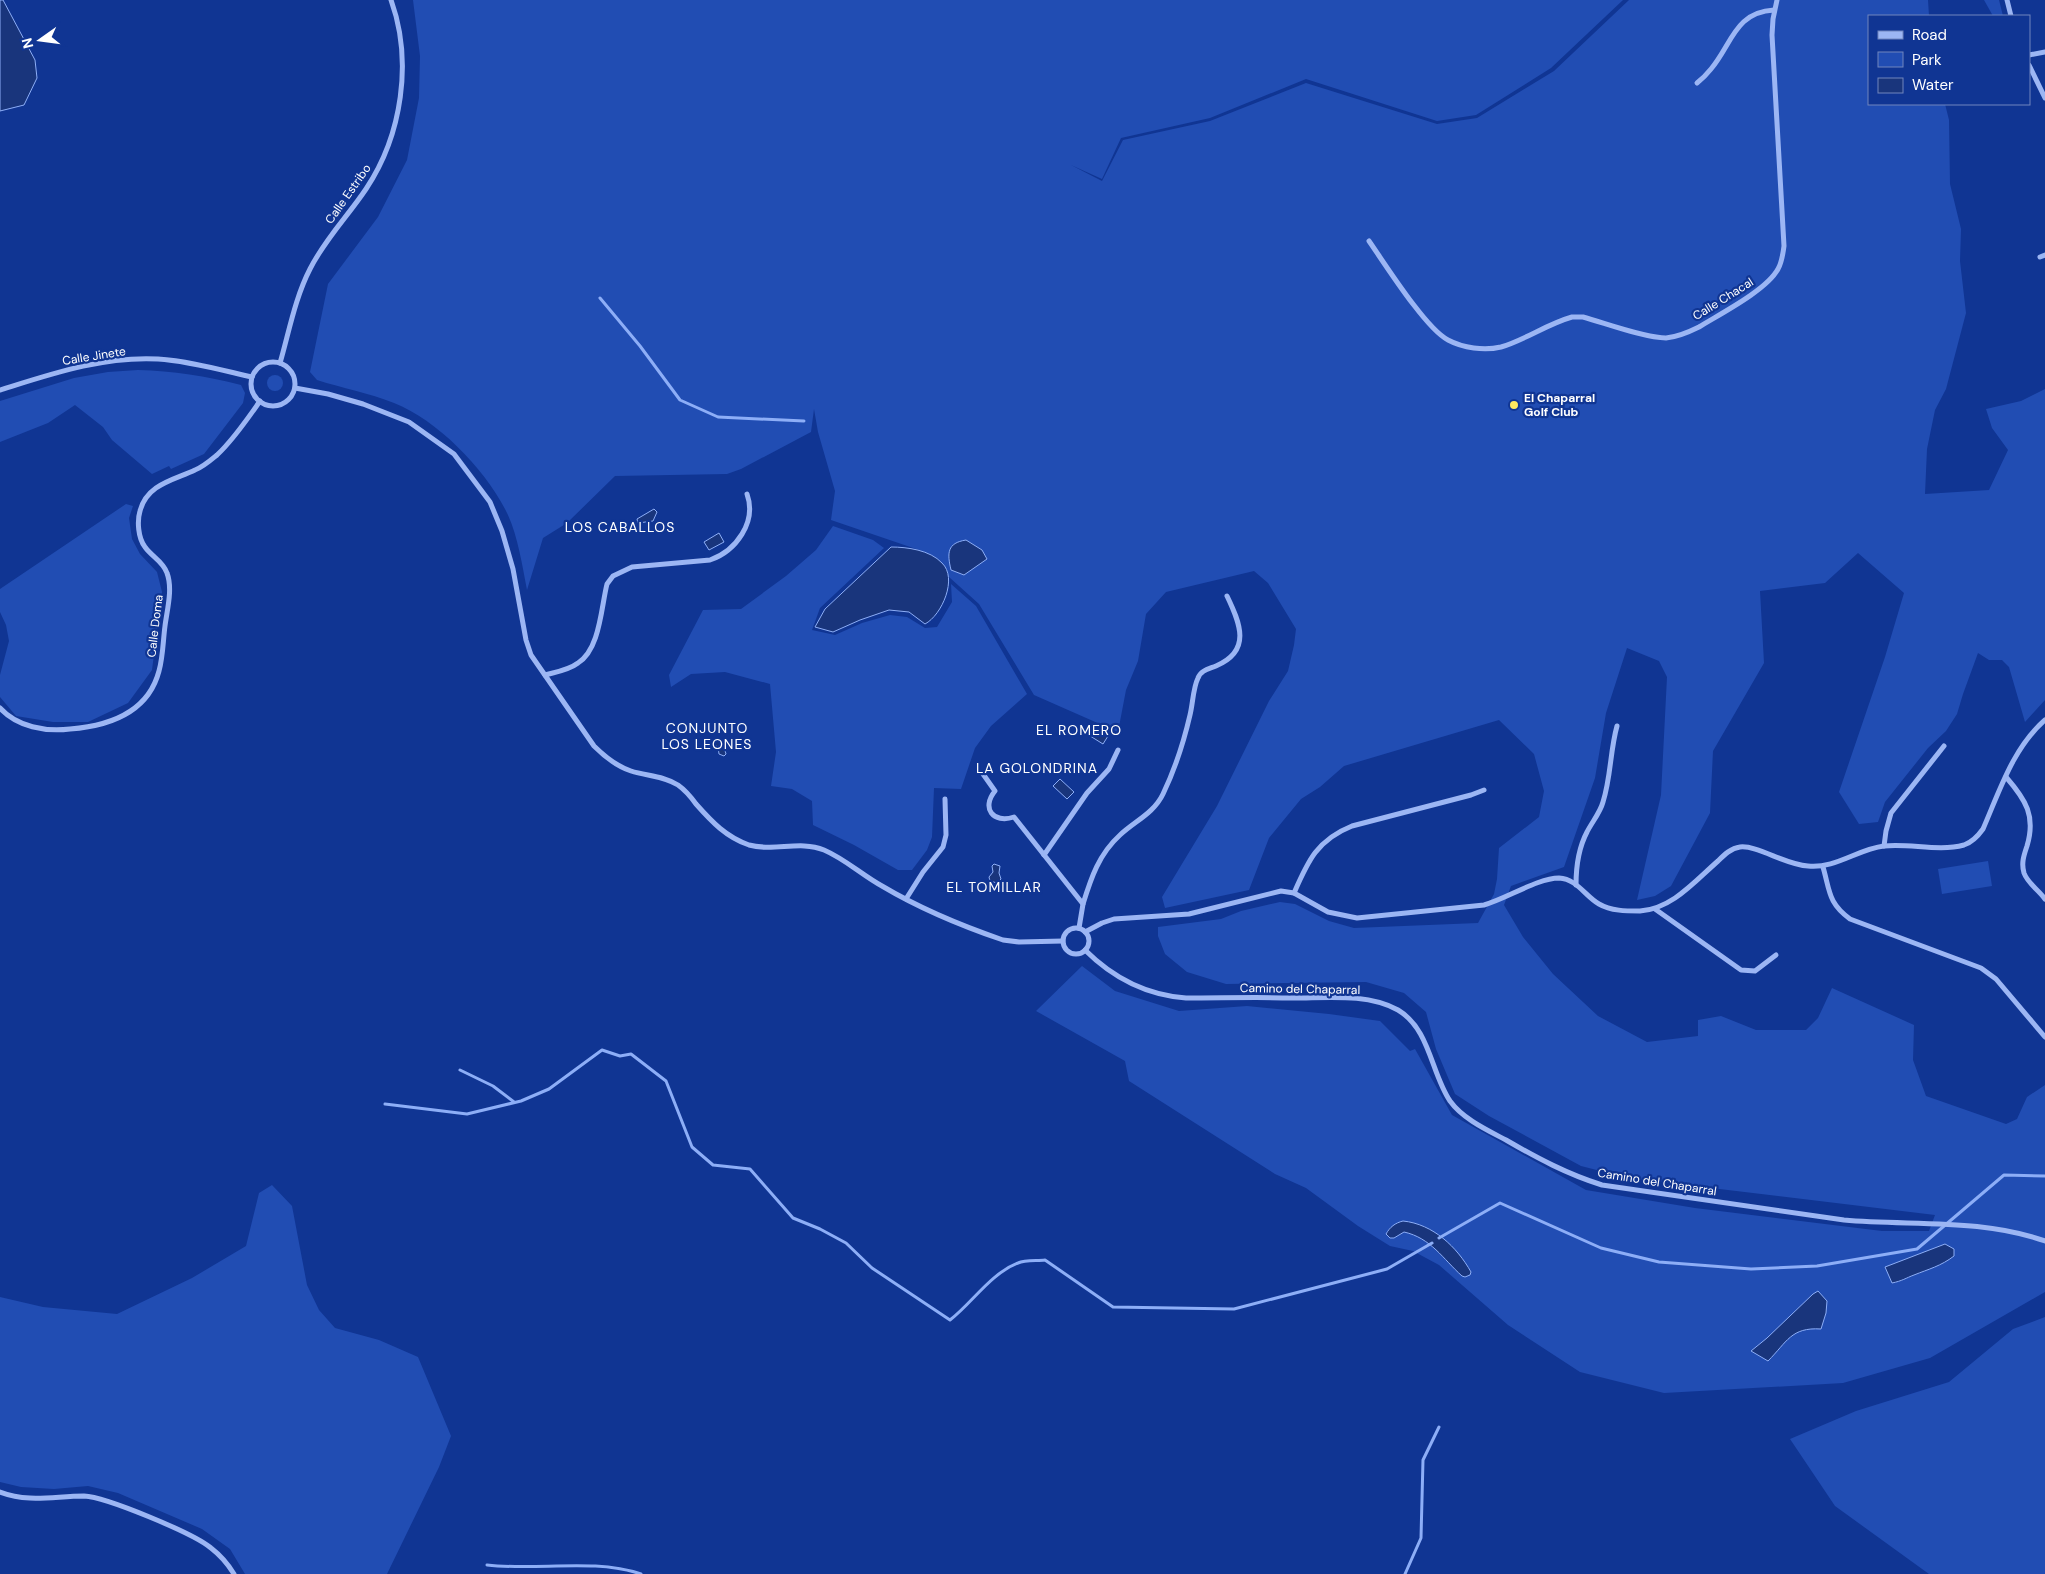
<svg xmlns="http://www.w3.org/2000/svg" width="2045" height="1574" font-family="'DM Sans',sans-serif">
<rect width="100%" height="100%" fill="#103593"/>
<!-- green -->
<g fill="#214db3">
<path d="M413 0H1623L1551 68 1476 115 1437 121 1306 79 1210 118 1121 138 1102 179 1071 165 1102 181 1123 140 1210 121 1306 83 1437 124 1477 118 1554 71 1629 0H1928L1929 16H1869V104H1945L1949 120 1950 184 1961 229 1960 261 1966 313 1946 389 1935 410 1927 449 1925 494 1989 490 2008 450 1992 428 1986 409 2021 401 2045 389V700L2025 722 2009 667 2002 660H1989L1978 653 1963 694 1957 714 1946 731 1928 748 1885 802 1878 822 1859 824 1839 792 1885 657 1904 593 1858 553 1825 583 1760 591 1764 663 1713 751 1710 813 1671 886 1655 896 1637 900 1661 795 1667 677 1659 661 1627 648 1606 713 1595 778 1564 867 1511 886 1504 905 1523 937 1553 974 1598 1016 1647 1042 1698 1036V1020L1721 1016 1756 1030H1806L1818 1018 1832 988 1914 1025 1913 1060 1926 1096 2006 1124 2017 1119 2027 1097 2045 1085V1292L1930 1358 1843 1383 1664 1393 1580 1372 1508 1325 1439 1265 1413 1251 1390 1246 1358 1226 1306 1188 1275 1174 1129 1081 1125 1061 1036 1011 1082 966 1115 991 1179 1011 1247 1006 1329 1014 1380 1021 1410 1051 1415 1049 1452 1115 1586 1190 1695 1208 1882 1231H1929L1935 1215 1628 1178 1581 1166 1489 1116 1455 1094 1436 1049 1426 1012 1404 993 1366 982 1226 984 1187 972 1165 954 1158 936V927L1221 919 1241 911 1280 902 1295 904 1329 921 1354 928 1478 923 1494 894 1497 879 1499 848 1539 817 1544 791 1534 754 1499 720 1344 766 1320 787 1301 799 1269 838 1249 890 1165 908 1162 897 1217 806 1269 701 1288 671 1294 645 1296 629 1268 583 1254 571 1166 592 1146 614 1138 661 1126 690 1118 732 1034 695 979 604 919 550 831 520 835 491 818 432 814 409 811 432 741 469 727 474 615 476 567 523 543 538 527 590C522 564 517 531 505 509 483 467 437 420 394 403 369 393 342 388 317 380L310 372 328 284 378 217 407 160 419 98 420 56Z"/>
<path d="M1984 0H1999L2003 16H1993Z"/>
<path d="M138 370C173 371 206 376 241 385L245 393 243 403 204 454 171 469 169 466 152 474 112 440 103 427 75 405 48 423 0 442V401L74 378 108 372Z"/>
<circle cx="275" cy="383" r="8"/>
<path d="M126 504 133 506 129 518 132 539 140 554 157 572 162 592 152 670 128 703 88 722H53L16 716 0 697V675L9 641 6 625 0 612V589Z"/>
<path d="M833 526 873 540 884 548 820 608 812 630 835 635 862 623 890 615 907 617 925 628 937 627 952 602 951 584 976 606 1027 694 991 726 975 748 961 789 934 788 932 837 927 850 912 870H898L854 845 813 825 812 801 792 789 771 786 776 752 770 684 725 672 691 674 671 687 669 675 703 610 741 609 786 576 816 550Z"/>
<path d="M1988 861 1992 886 1942 894 1938 869Z"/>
<path d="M272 1185 292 1206 307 1285 319 1310 335 1328 379 1340 418 1357 451 1436 439 1467 387 1574H245L230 1549 202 1529 118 1493 88 1486 54 1489 21 1487 0 1482V1297L43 1307 117 1314 192 1278 246 1246 259 1193Z"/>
<path d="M2045 1317V1574H1929L1835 1506 1790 1439 1856 1411 1949 1382 2013 1329Z"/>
</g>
<!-- water -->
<g fill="#19357c" stroke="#8daef7">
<path d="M0 0H3L35 60 37 78 24 105 0 111Z"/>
<path d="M654 509 657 512 653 521 638 523 637 519Z"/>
<path d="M719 533 724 542 709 550 704 542Z"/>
<path d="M966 540 982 550 987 559 964 575 951 570C947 553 947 543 966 540Z"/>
<path d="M891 547C907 547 930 550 942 563 958 578 942 615 925 624L909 612 889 610 860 620 833 632 815 627 825 609Z"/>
<path d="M1093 725 1108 736 1103 744 1087 734Z"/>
<path d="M717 739 724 747 726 754 724 756 719 754 718 747 713 744 714 740Z"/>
<path d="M1060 779 1074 792 1067 799 1053 786Z"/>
<path d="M994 864 1000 866 999 873 1001 879 997 883 990 881 989 877 993 872 992 866Z"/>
<path d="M1403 1221C1433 1224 1457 1247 1471 1272L1470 1275 1465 1277 1462 1276C1443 1259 1431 1238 1404 1232L1394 1238H1390L1386 1234C1390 1227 1395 1223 1403 1221Z"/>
<path d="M1945 1244 1954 1249V1256C1941 1266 1929 1269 1914 1275 1906 1278 1902 1281 1892 1283L1885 1267Z"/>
<path d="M1818 1291 1827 1301 1826 1313 1821 1329C1791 1327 1787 1342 1768 1361L1751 1351 1767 1338 1813 1294Z"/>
</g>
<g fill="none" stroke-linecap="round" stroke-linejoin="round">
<!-- stream -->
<g stroke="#8daef7" stroke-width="3">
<path d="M600 298 640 346 680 400 718 417 804 421"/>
<path d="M460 1070 493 1086 514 1102"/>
<path d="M385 1104 467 1114 521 1101 549 1089 602 1050 620 1056 631 1054 666 1081 692 1147 713 1165 750 1169 793 1218 820 1229 846 1243 872 1268 950 1320C973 1302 990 1274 1018 1263 1025 1260 1037 1261 1045 1260L1113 1307 1234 1309 1387 1269 1432 1243"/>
<path d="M1439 1238 1500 1203 1601 1248 1659 1262 1751 1269 1817 1266 1917 1249 2004 1175 2045 1176"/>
<path d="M487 1565C538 1571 592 1558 641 1574"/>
<path d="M1405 1574 1421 1538 1423 1460 1439 1427"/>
</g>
<!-- minor -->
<g stroke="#9cb6f4" stroke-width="5">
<path d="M2007 0 2011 16"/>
<path d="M2029 55 2045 52"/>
<path d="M2029 65 2045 98"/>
<path d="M1697 83C1702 79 1707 74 1711 69 1732 44 1735 12 1774 10"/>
<path d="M1369 241C1385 264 1426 329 1448 340 1463 348 1484 351 1501 347 1525 340 1547 324 1572 317H1583C1605 323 1645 338 1666 338 1677 337 1689 332 1699 327 1720 314 1767 290 1778 269 1782 262 1783 254 1784 246L1772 35 1773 19 1777 0"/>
<path d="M2040 257 2045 255"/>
<circle cx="273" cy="384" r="22"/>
<path d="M280 363C289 332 295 298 310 269 325 239 348 216 366 189 402 135 413 61 391 0"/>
<path d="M295 388 328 394 363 404 409 422 454 454 490 502 502 531 513 569 526 640 531 655 594 746C605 757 616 766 631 771 647 776 664 776 678 785 685 790 691 797 696 804 712 822 726 837 749 845 774 852 800 840 824 850 845 859 862 875 882 886 919 908 962 926 1003 940L1019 942 1063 941"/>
<path d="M0 390C51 374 103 356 158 359 189 361 221 370 252 377"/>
<path d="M545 675C556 672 569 670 578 663 600 649 601 608 607 584L613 576 632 567 710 560C736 551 757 522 747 494"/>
<path d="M0 708C17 727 46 732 70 729 108 726 148 713 159 671 163 657 163 641 165 626 167 610 173 589 167 573 163 561 152 557 145 547 138 538 137 521 140 511 147 484 174 480 195 470 203 467 211 460 217 455 231 442 249 417 260 401"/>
<path d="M983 774 995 791C981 808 993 824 1014 817L1083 904 1079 928"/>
<path d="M2006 777C2026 800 2036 816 2027 846 2024 855 2021 863 2024 873 2028 884 2038 889 2045 899"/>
<path d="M1884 846 1886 831 1891 813 1944 746"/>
<path d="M1044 855 1087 793 1109 769 1118 750"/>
<path d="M1823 867C1830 891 1828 903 1850 919L1981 968 1996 979 2045 1037"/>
<path d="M1576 885C1576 866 1578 849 1587 832 1592 822 1600 813 1603 802 1611 777 1610 751 1617 726"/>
<path d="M1294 893C1308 861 1317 840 1352 826L1471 795 1484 790"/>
<path d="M906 899 923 872 943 847 946 835 945 799"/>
<path d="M1083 904C1091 878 1099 854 1120 835 1135 821 1154 813 1163 794 1175 769 1184 741 1190 715 1193 703 1193 688 1198 678 1201 670 1209 669 1216 666 1252 651 1240 623 1227 596"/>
<path d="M1655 909 1741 970 1755 971 1776 955"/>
<circle cx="1076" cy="941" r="13"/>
<path d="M1085 932 1102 923 1114 919 1189 914 1281 891 1294 893 1328 912 1357 918 1484 905C1506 899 1538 878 1559 878 1577 879 1585 896 1599 904 1611 911 1626 911 1640 911 1672 909 1695 881 1718 861 1724 855 1731 848 1740 847 1757 845 1786 865 1808 866 1835 869 1858 849 1884 846 1910 843 1938 852 1964 845 1973 842 1978 836 1983 829 2000 790 2013 748 2045 720"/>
<path d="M1085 950C1113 978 1146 995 1186 998 1222 998 1257 997 1293 998 1327 998 1367 993 1398 1010 1430 1029 1431 1073 1450 1101 1463 1119 1487 1130 1506 1140 1537 1158 1567 1174 1602 1185L1844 1220C1911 1226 1981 1218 2045 1241"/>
<path d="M0 1492C29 1503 54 1496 84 1496 106 1497 193 1533 211 1548 220 1555 228 1564 234 1574"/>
</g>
</g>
<!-- markers -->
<circle fill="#ffe95f" stroke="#103593" stroke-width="2" cx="1514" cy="405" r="5"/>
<g text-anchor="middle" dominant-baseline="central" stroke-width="4.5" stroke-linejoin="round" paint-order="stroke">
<!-- street labels -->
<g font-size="12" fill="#fff" stroke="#103593">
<text transform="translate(348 194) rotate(-55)">Calle Estribo</text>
<text transform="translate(1723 299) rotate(-32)">Calle Chacal</text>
<text transform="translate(94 356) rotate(-9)">Calle Jinete</text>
<text transform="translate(155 626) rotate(-83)">Calle Doma</text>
<text transform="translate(1300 989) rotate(1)">Camino del Chaparral</text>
<text transform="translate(1657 1182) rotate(9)">Camino del Chaparral</text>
</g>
<!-- poi labels -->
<g font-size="12" font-weight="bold" fill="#fff" stroke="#103593" text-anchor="start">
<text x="1524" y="398">El Chaparral<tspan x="1524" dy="14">Golf Club</tspan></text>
</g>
<!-- neighbourhood labels -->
<g font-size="14" letter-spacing="1" fill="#fff" stroke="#103593">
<text x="620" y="527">LOS CABALLOS</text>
<text x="707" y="728">CONJUNTO<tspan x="707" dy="16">LOS LEONES</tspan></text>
<text x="1079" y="730">EL ROMERO</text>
<text x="1037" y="768">LA GOLONDRINA</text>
<text x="994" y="887">EL TOMILLAR</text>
</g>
</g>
<!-- legend -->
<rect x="1868" y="15" width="162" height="90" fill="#103593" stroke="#7086be"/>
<rect x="1878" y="31" width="25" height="8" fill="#9cb6f4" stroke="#7086be"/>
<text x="1912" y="40" font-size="15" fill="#ffffff">Road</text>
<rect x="1878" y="52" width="25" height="15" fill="#214db3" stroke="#7086be"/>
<text x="1912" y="65" font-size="15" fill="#ffffff">Park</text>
<rect x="1878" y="78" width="25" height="15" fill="#19357c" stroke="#7086be"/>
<text x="1912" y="90" font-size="15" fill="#ffffff">Water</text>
<!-- north arrow -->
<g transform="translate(40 40) rotate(256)" stroke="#103593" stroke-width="4" paint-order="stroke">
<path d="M0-4L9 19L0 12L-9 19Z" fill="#ffffff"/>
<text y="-8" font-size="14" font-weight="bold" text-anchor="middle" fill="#ffffff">N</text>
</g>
</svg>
